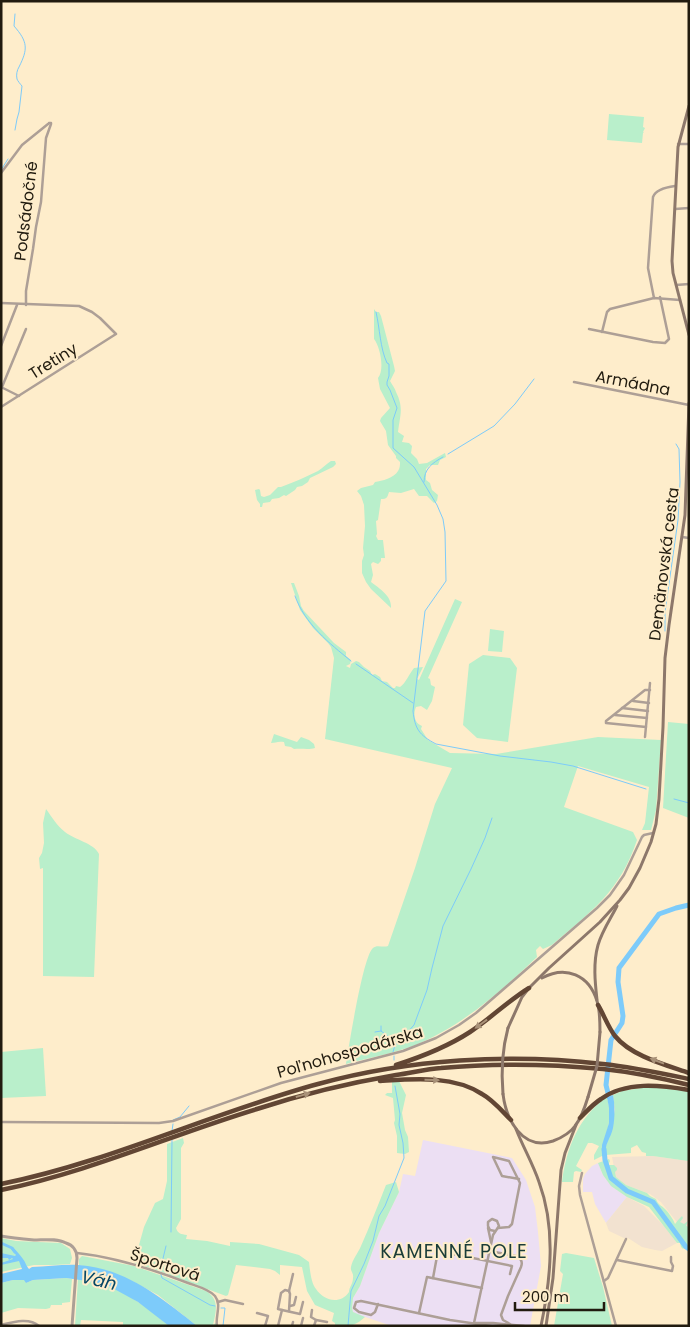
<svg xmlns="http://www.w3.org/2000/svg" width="690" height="1327" font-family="Poppins,sans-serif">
<rect width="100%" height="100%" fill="#feedcb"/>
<!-- commercial -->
<g fill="#ecdff3">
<path d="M423 1140 512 1158 526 1180 535 1207 538 1232 541 1266 530 1326H392L359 1315 353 1312 352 1308 353 1298 360 1286 379 1233 399 1192 403 1174 415 1176Z"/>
<path d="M598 1163 603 1175 611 1186 627 1197 606 1223 595 1204 592 1192H583V1179L585 1174 592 1166Z"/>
</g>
<!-- industrial -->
<g fill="#f2e2d0">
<path d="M689 1153V1239L684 1231 661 1202 650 1194 626 1185 616 1177 612 1157 653 1156 688 1161Z"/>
<path d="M627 1197 644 1206 664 1226 677 1243 662 1251 655 1250 642 1247 628 1238H624L609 1231 606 1223Z"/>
</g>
<!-- green -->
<g fill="#b9efcb">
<path d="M609 114 644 117 643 127 645 128 643 132H644L643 133 642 143 607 140Z"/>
<path d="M374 309 376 312H379L381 316 394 366 395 371 390 381C392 385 395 388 396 392 404 408 400 415 398 432L404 436 402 442 409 443 412 446 411 453 417 459 419 464 427 463 445 453 446 457 440 460 438 465H430L426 469V480L430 483 432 490 438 495 437 501 434 503 427 496H419L414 489 401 493 389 492C387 498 387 499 381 499L378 520 376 521 377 534 376 536 378 540H383L385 558H381V561L378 564 373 562 371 564 373 575 371 582C380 589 392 596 391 608L371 589 366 582 362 573V561L364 555 363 548 365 526 364 505 361 496 357 491 361 488 373 485 375 482C382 481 394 478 398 471 400 468 400 465 400 462L396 458V456L388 445 386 431 380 421 381 418 390 408 380 389 378 378C385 370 380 346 374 339Z"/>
<path d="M331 461H335L336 464 333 467 310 478 308 482 302 486 297 487 295 490 286 496 284 495 279 498 272 499 270 502 263 503 262 507H260V504L257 500 255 490 259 489 260 490 261 496 264 497 270 495 278 487H281C294 482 306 477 318 471 323 468 326 464 331 461Z"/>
<path d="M291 583H294L299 596 301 606 304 611 334 643 346 652V656L351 660 350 664 346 666 350 668 351 664 356 661 359 662 364 667 370 671 372 675 375 674 380 677 382 681 387 682 393 688H395L396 686 400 687C406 683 409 674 414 668L423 667 417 679 419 680 455 599 462 602 428 678 430 679 431 685 435 687 432 701 427 710 421 706 416 707C413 714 414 723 422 726L421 729 428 740 450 753 496 754 598 737 661 740 656 810 651 830H642L645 823 649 787 578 766 564 807 633 832 637 840C620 891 592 911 552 945L543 949 540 946 536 950 537 957C500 992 461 1027 413 1046 391 1054 368 1058 346 1064 349 1046 363 956 373 948 377 944 383 948 388 946L415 868 435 804 452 768 325 739 334 658 331 647 328 643 313 628 300 610Z"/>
<path d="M490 629 504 631 502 652 488 651Z"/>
<path d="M483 655 510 658 517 668 508 742 477 738 463 725 469 664Z"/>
<path d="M668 722 689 724V818L663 808Z"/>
<path d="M274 734 297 742 301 737 309 740 314 744 315 748C308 750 302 748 294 749L291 747 285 746 284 742C277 741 276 743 271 743Z"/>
<path d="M46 809C52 817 57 826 65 832 75 840 94 843 99 854L94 977 43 976V868L40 869 39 858 42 853 44 843 43 823Z"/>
<path d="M43 1048 46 1096 1 1098V1052Z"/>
<path d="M392 1081H399L406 1095 402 1113 405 1130 408 1137 409 1152 405 1154 397 1153V1136L394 1123 395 1120 393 1098 385 1095 387 1093H392Z"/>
<path d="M648 1087 689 1091 688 1161 653 1156H646V1153L642 1152 637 1145 631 1148V1153L606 1155V1146L615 1110 613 1095 622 1091Z"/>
<path d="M607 1097C609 1106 611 1115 609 1123 607 1135 601 1144 602 1156L594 1160V1155L599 1146 592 1143H588L576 1166 582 1170 581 1172 576 1171 574 1172 573 1182H562C566 1149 579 1116 607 1097Z"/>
<path d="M183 1138 184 1143 181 1148V1219L176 1228C178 1234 181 1234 187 1235L186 1239 207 1241 230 1246V1242L259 1244 299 1255 309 1262C310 1270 311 1283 316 1289 324 1301 340 1305 349 1292 349 1287 353 1284 353 1278 354 1273 350 1271 351 1267 352 1260 358 1253 361 1246 370 1226 378 1205 386 1185L396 1182 399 1192 379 1233 360 1286 353 1298 352 1308 353 1312 365 1317C354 1327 349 1326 335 1326V1323L332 1321 334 1313 315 1305 307 1291 302 1267 280 1265V1275L275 1271 270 1269 236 1265 228 1295 226 1296 151 1268 134 1263 144 1227 155 1203 163 1199 167 1181V1144Z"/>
<path d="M609 1159 610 1161 608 1165H614L617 1168V1170L615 1172 616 1177 626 1185 647 1193 650 1196 656 1199C658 1205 661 1205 665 1209 669 1213 673 1219 675 1224L679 1219 682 1216 683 1218 680 1222 684 1224 688 1221 686 1226 689 1227V1250L687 1245 683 1249 681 1247 680 1243H677L649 1207 627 1197 611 1186 603 1175 598 1163Z"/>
<path d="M1 1238 16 1241 61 1243 70 1249 72 1258 70 1264 54 1265H34L1 1272Z"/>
<path d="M566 1253 594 1258 603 1287 612 1326H554L563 1274 560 1271 562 1254Z"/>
<path d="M82 1256 134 1266 206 1291C220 1300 216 1311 213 1325L217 1322 218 1326H197L158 1295 134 1282 106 1271 79 1265V1259Z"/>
<path d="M66 1278 72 1279 70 1302 62 1303V1305H51L50 1308 46 1309 18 1308 1 1313V1283L13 1280H25L26 1283 33 1280Z"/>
<path d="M78 1279C87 1281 96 1282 105 1285 129 1293 150 1310 169 1326H123V1322L81 1320 80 1326H75Z"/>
</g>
<!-- water -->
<g fill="#7dcbfa">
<path d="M613 1095C615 1105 615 1117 613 1128 611 1138 604 1144 606 1155L602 1156V1145L609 1123V1108L607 1097Z"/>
<path d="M11 1249H14C18 1252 20 1255 23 1259 26 1263 26 1266 29 1269L32 1267C47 1267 63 1264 79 1265 125 1268 162 1298 197 1326H169L138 1302 107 1285 94 1282 66 1278 33 1280 26 1283 24 1280H13L1 1283V1274L22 1269 19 1261 1 1265V1263L13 1259 12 1258 9 1260 8 1258H1V1253L15 1256 16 1255Z"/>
</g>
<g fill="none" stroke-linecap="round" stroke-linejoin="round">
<!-- stream -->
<g stroke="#7dcbfa" stroke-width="1">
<path d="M15 14 14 26C28 42 28 49 19 67 17 70 16 75 17 79 17 80 21 85 22 86L19 112 17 119 15 130"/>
<path d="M1 170 8 159"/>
<path d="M376 312C380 329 380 348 387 363L389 364V376L387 382V385L390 390 397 408 393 420V448L414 467 437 505 443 519 445 532 446 581 425 611 413 711C415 729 419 735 436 744L500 756 551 762 573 766 646 789"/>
<path d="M448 454 494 426 515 404 534 379"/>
<path d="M424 482C424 469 432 463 443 457"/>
<path d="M295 596C305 624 329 643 351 661"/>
<path d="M665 631V612L678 520 680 482 679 449 676 444"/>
<path d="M356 664 413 703"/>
<path d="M674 799 689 803"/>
<path d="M381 1026V1031L396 1042 393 1052"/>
<path d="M375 1032 381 1031"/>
<path d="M394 1047 414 1025 427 990 432 968 443 926 471 869 485 838 492 818"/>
<path d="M394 1056V1060"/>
<path d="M173 1120 180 1117 189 1106"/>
<path d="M172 1131 173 1124"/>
<path d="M171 1232 172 1140"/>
<path d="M166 1246 160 1271 162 1278 210 1305 215 1306"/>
<path d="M221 1308H225L223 1326"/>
<path d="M348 1326 351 1291 364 1264 373 1241 379 1216 385 1206 404 1158 403 1143 399 1125 400 1114 395 1086"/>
</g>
<!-- canal -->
<path stroke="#7dcbfa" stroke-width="3" d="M1 1243 12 1248 15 1252"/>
<!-- river -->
<g stroke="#7dcbfa" stroke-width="5">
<path d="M609 1097 606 1085 611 1040 622 1023 623 1016 618 982 619 968 659 914 676 908 689 905"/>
<path d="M604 1149 605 1160 611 1178 627 1191 653 1202 686 1247 689 1249"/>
</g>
<!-- minor -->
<g stroke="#ad9f96" stroke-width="2.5">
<path d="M678 144H689"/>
<path d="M1 173 22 145 48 124"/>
<path d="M675 209 689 208"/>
<path d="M676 285 689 284"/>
<path d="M654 298 648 268 653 197C656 189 667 187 675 186"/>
<path d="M1 303 79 306 92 312 100 318 116 334 1 407"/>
<path d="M26 305V291L33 249 36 227 41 202 46 138 51 124V123H49"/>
<path d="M589 329 653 342 665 343 669 339 660 297"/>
<path d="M602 332 607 312 610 309 654 298 680 300"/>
<path d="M1 346 17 305"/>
<path d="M574 382 689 405"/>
<path d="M1 387 19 396"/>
<path d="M2 387 26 329"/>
<path d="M682 537 689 538"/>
<path d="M633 701 649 703"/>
<path d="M622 708 648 711"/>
<path d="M615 715 647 718"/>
<path d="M646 727 606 723V721L645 690H650"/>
<path d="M645 737 650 683"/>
<path d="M1 1122 159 1123 173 1121 281 1083 403 1051 436 1038 459 1025 476 1013 597 908 610 895 624 875 642 837 644 835 653 833"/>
<path d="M582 1173 579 1186 580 1195 616 1326"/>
<path d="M488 1228 491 1242"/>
<path d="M498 1228 509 1227 512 1224 520 1183 509 1161 493 1157 502 1176 519 1179"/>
<path d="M489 1251 516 1256C521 1258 523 1262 521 1267L508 1296 501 1315 503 1320 510 1324"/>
<path d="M77 1253C115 1257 152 1269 188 1283 196 1286 209 1289 215 1296 222 1305 215 1316 217 1326"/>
<path d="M617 1260 672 1271 673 1266 671 1262V1257"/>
<path d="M433 1278 438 1251 512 1266 510 1274"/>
<path d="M604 1281 608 1278 626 1239"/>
<path d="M218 1302 225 1300 243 1304"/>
<path d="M378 1304 375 1312 371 1315 359 1312 354 1308 356 1302 361 1301 450 1320 491 1326"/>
<path d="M290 1306 294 1305 296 1297"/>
<path d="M282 1310 300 1314 303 1302"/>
<path d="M312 1310 311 1317 316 1320"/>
<path d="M289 1311 290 1294 289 1291"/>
<path d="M257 1313 268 1316 265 1326"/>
<path d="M419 1313 427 1277 482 1288"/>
<path d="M474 1323 493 1235 499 1226 497 1221 492 1219 488 1222V1226L490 1230 495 1231"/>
<path d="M476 1323H493L524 1326"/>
<path d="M1 1325C13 1322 29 1317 39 1326"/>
<path d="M278 1326 282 1310 278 1309 281 1293 285 1290 289 1291 293 1274"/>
<path d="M292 1326 293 1322"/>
<path d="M301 1326 303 1318"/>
<path d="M314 1326 316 1320 327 1322"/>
</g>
<!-- tertiary -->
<path stroke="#ad9f96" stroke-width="3" d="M1 1236C12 1238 23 1239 34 1240 44 1240 57 1238 66 1243 73 1245 77 1251 77 1258L72 1326"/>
<!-- secondary -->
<g stroke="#8d786b" stroke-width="3">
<path d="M689 106 678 147 672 261 673 273 689 335"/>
<path d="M542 978C566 965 589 975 597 1001 600 1010 600 1022 600 1032"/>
<path d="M597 1000C595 982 593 963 598 945 602 931 611 918 617 906"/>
<path d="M508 1028 522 997 529 988 549 968 600 922 620 900 629 888 640 868 651 842 656 824 659 799 663 727 665 658 669 625 685 515 689 403"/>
<path d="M503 1094C506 1119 522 1151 553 1141 561 1138 570 1133 575 1126 582 1117 585 1107 588 1097"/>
<path d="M516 1129C523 1147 533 1164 539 1182 556 1228 551 1278 541 1326"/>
<path d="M546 1326 553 1278 561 1170 565 1153 576 1125"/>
</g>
<!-- motorway -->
<g stroke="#624634" stroke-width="4.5">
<path d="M598 1005C604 1015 608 1027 615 1036 631 1056 666 1065 689 1073"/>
<path d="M396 1065C421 1057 447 1047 470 1032 491 1018 508 1001 529 988"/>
<path d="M380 1081C413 1079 453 1075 482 1094 493 1100 502 1111 511 1120"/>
<path d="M580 1118C587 1111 593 1104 601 1099 626 1081 660 1085 689 1090"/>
<path d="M1 1184C110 1162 211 1113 318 1084 409 1059 510 1053 603 1064 632 1067 660 1073 689 1079"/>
<path d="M1 1190C89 1172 171 1135 257 1109 303 1094 349 1083 396 1075 411 1073 426 1069 441 1068 495 1063 550 1064 603 1069 632 1072 661 1078 689 1085"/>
</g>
<!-- secondary-bridge -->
<g stroke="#8d786b" stroke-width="3">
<path d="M503 1094C501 1071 502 1050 508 1028"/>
<path d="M588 1097 597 1066 600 1032"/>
</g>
</g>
<!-- one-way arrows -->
<defs><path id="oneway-solid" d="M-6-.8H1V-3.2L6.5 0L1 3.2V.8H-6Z" transform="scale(1.25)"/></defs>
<g fill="#a89178">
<use href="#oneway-solid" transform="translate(481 1024) rotate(144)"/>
<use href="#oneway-solid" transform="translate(657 1061) rotate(-159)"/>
<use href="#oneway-solid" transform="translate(432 1080) rotate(2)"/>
<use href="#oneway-solid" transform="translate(303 1095) rotate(-16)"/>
</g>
<g text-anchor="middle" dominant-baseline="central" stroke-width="4" stroke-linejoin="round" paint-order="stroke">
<!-- street labels -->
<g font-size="16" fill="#211b0f" stroke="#feedcb">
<text transform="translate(26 211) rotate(-83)">Podsádočné</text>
<text transform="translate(53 361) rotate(-32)">Tretiny</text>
<text transform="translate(633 383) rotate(11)">Armádna</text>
<text transform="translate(664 564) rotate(-83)">Demänovská cesta</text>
<text transform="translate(350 1052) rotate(-16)">Poľnohospodárska</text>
<text transform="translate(165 1265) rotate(18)">Športová</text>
</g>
<!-- water labels -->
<g font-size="18" font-style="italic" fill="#054665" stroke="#feedcb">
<text transform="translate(99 1280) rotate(13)">Váh</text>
</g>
<!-- quarter labels -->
<g font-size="19" letter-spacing="1" fill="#1a3c38" stroke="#feedcb">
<text x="454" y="1251">KAMENNÉ POLE</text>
</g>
</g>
<!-- border -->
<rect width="690" height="1327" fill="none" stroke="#211b0f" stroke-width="5"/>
<!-- scale -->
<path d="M515 1302v8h89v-8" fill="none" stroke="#211b0f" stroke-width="2.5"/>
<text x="522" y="1302" font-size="15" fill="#211b0f" stroke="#feedcb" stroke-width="4" paint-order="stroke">200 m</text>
</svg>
